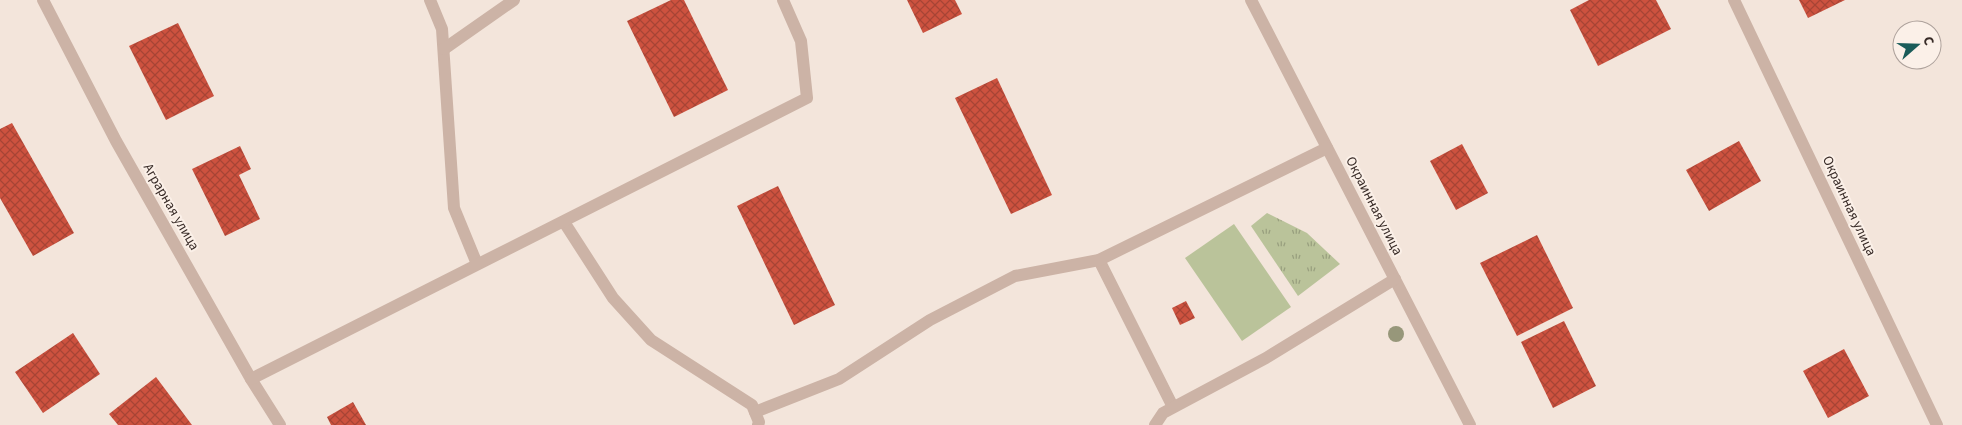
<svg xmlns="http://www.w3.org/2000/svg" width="1962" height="425" font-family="'Source Sans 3',sans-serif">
<defs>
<pattern id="park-tufts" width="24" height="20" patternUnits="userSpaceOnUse" patternTransform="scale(1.25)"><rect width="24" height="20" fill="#bac39a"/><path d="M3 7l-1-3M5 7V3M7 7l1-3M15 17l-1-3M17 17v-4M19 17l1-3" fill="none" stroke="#989f7e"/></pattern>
<pattern id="building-cross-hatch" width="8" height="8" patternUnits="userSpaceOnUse" patternTransform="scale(1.25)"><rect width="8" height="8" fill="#cd523f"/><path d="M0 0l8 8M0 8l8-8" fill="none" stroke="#a74435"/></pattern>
</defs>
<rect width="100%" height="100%" fill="#f3e5db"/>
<!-- green -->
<path fill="#bac39a" d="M1234 224 1291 307 1242 341 1185 258Z"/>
<!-- park -->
<path fill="url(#park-tufts)" d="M1267 213 1307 233 1340 264 1298 296 1251 226Z"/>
<!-- building -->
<g fill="url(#building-cross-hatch)">
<path d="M671 0H684L728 90 674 117 627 21Z"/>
<path d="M907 0H955L962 14 923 33Z"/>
<path d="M1589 0H1656L1671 29 1598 66 1570 10Z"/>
<path d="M1799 0H1845L1808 18Z"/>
<path d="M178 23 214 96 166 120 129 46Z"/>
<path d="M997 78 1052 195 1011 214 955 98Z"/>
<path d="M12 123 74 233 33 256 0 198V129Z"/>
<path d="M1739 141 1761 181 1709 211 1686 170Z"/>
<path d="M1462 144 1488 193 1456 210 1430 161Z"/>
<path d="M240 146 251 169 239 175 260 219 225 236 192 169Z"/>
<path d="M778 186 835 305 794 325 737 206Z"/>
<path d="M1537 235 1573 308 1517 336 1480 263Z"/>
<path d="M1186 301 1195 318 1180 325 1172 308Z"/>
<path d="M1564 321 1596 386 1553 408 1521 342Z"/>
<path d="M73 333 100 374 43 413 15 372Z"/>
<path d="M1844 349 1869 396 1828 418 1803 371Z"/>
<path d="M156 377 192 425H118L109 414Z"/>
<path d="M353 402 366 425H331L327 417Z"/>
</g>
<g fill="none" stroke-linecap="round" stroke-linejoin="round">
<!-- minor -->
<g stroke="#ccb3a6" stroke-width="12">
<path d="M43 0 116 141 251 379 280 425"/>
<path d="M430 0 442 29 454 208 477 264"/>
<path d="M1251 0 1470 425"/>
<path d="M1734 0 1937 425"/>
<path d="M444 49 514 0"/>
<path d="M564 222 613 298 651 340 752 405 759 422 758 425"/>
<path d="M1099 260 1173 407"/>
<path d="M251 379 807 98 801 41 783 0"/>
<path d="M755 412 839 379 930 320 1015 276 1099 260 1327 148"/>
<path d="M1155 425 1163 413 1266 358 1395 279"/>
</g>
</g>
<!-- trees -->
<circle fill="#97977a" cx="1396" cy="334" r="8"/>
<g text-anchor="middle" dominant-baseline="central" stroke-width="4" stroke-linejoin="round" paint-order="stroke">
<!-- street labels -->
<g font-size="14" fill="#382b27" stroke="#fbf0e8">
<text transform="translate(1374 206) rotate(63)">Окраинная улица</text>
<text transform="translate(1849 206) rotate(65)">Окраинная улица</text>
<text transform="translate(171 207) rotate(60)">Аграрная улица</text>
</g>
</g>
<!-- north arrow -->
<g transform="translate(1917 45) rotate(70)"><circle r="24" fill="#fbf0e8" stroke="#ada19b"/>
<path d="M0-4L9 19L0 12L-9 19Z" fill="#1a5c59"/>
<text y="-8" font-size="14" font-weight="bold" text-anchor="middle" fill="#382b27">С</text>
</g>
</svg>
